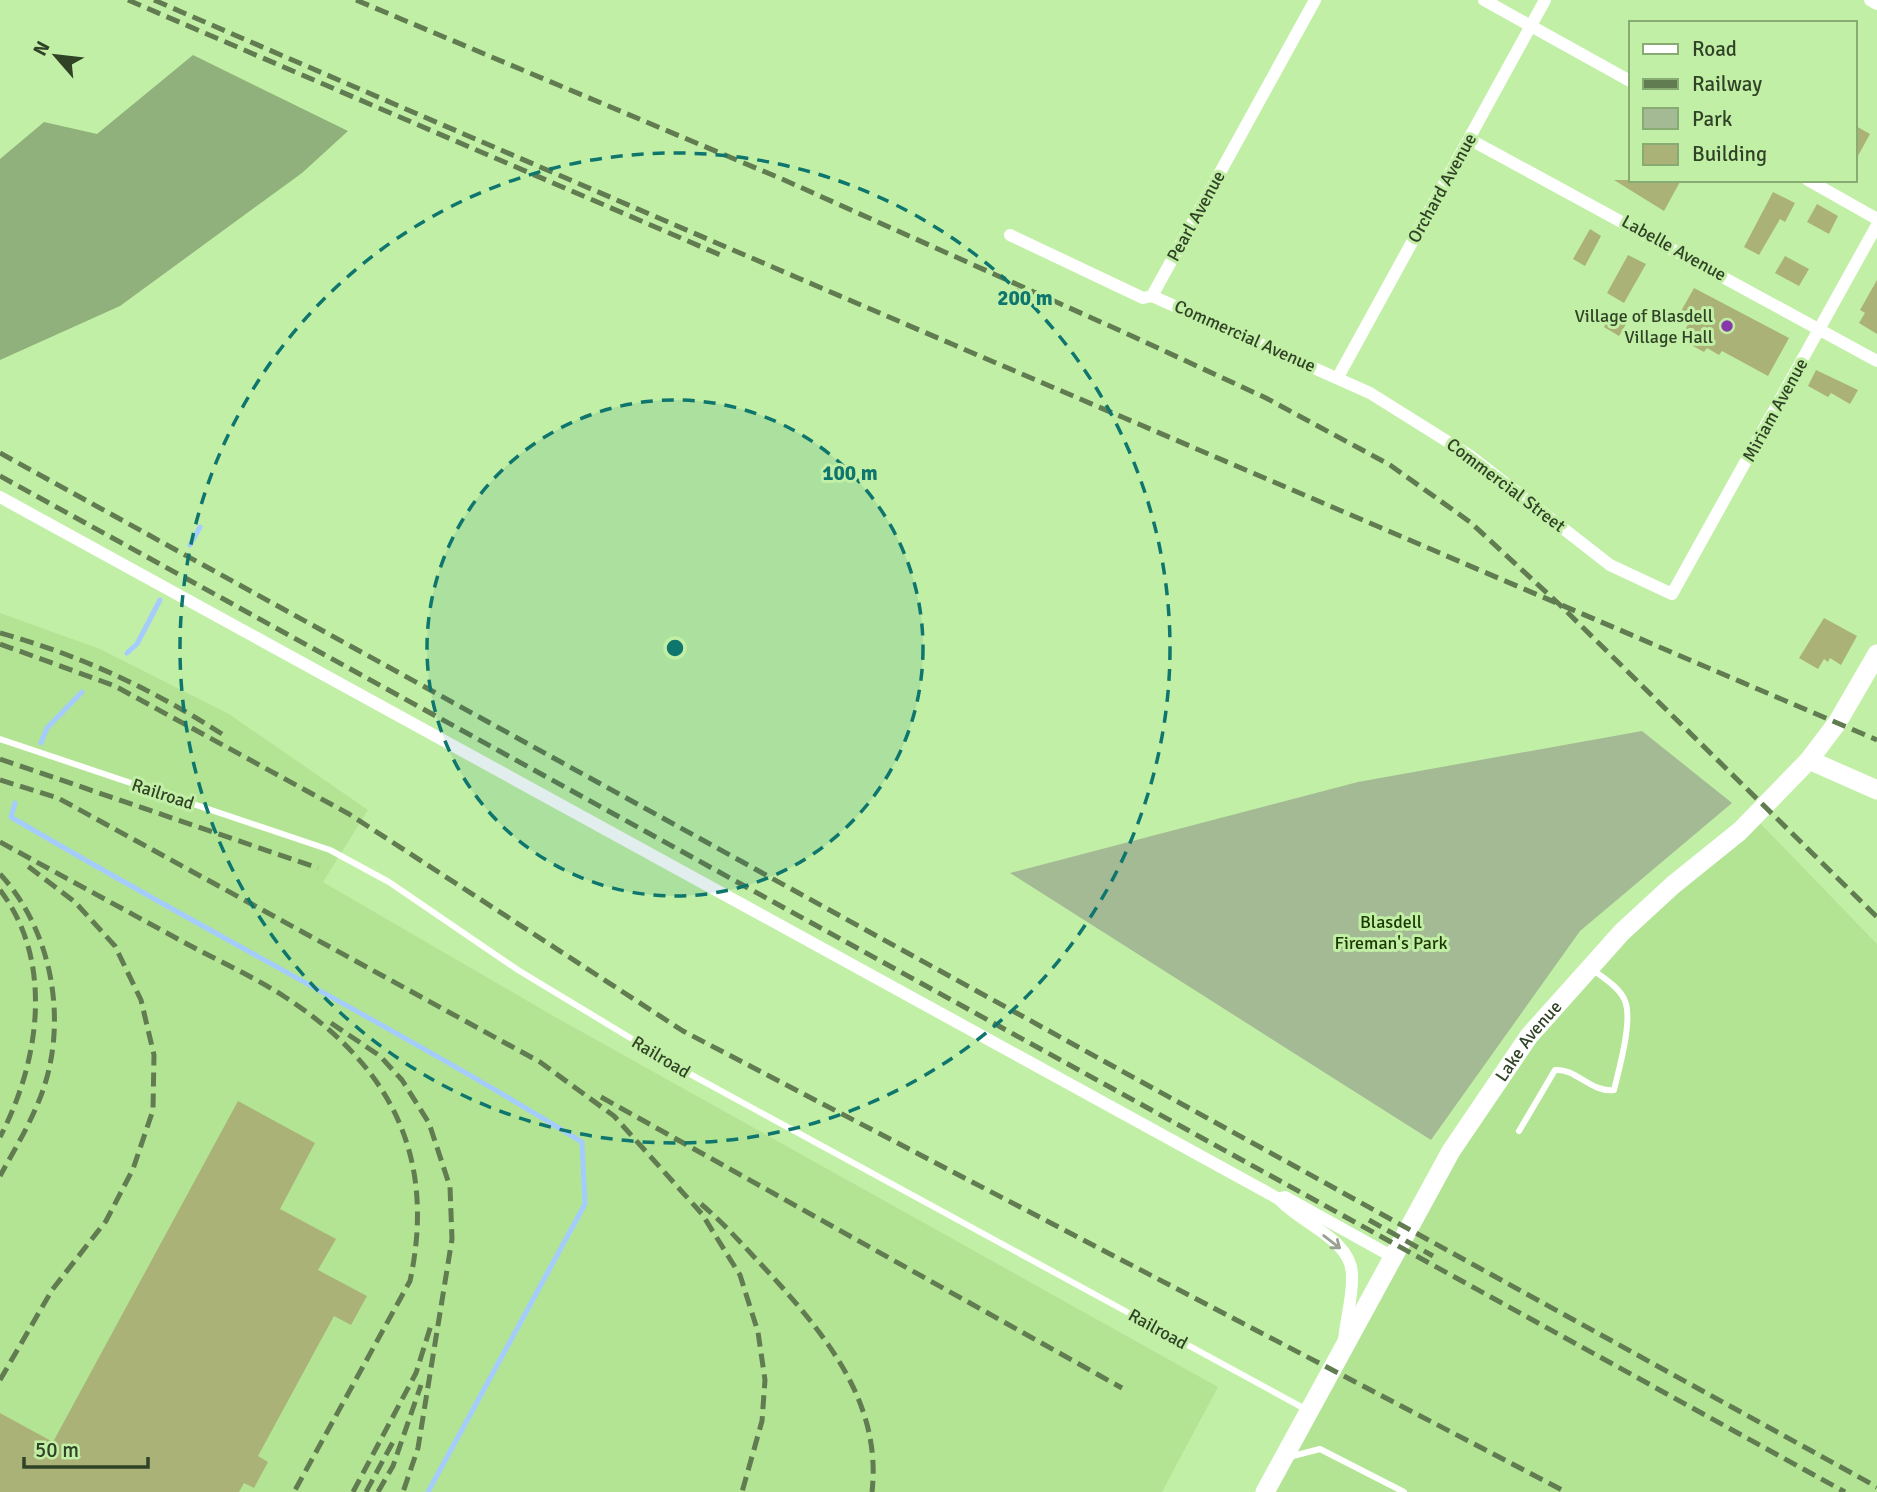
<svg xmlns="http://www.w3.org/2000/svg" width="1877" height="1492" font-family="Signika,sans-serif">
<rect width="100%" height="100%" fill="#c2efa6"/>
<!-- built -->
<g fill="#b3e494">
<path d="M0 613 100 649 229 714 368 810 323 882 550 1014 1218 1387 1162 1492H0Z"/>
<path d="M1760 823 1877 944V1492H1270L1458 1151 1515 1064 1638 924Z"/>
</g>
<!-- green -->
<path fill="#a3ba95" d="M1642 731 1732 803 1580 931 1431 1140 1010 873 1358 782Z"/>
<!-- forest -->
<path fill="#90b07c" d="M193 55 348 131 302 173 120 306 0 360V159L44 122 97 134Z"/>
<g fill="none" stroke-linecap="round" stroke-linejoin="round">
<!-- stream -->
<g stroke="#a4ccfc" stroke-width="5">
<path d="M190 545 200 527"/>
<path d="M127 653 137 644 160 600"/>
<path d="M41 743 47 728 82 692"/>
<path d="M15 803 11 817C199 928 395 1027 582 1142L585 1204 428 1492"/>
</g>
</g>
<!-- building -->
<g fill="#abb277">
<path d="M1854 125 1870 134 1854 163Z"/>
<path d="M1614 180H1681L1664 211Z"/>
<path d="M1773 192 1795 203 1785 222 1780 219 1759 255 1744 247Z"/>
<path d="M1817 204 1838 216 1829 234 1807 222Z"/>
<path d="M1590 229 1601 236 1585 266 1573 259Z"/>
<path d="M1628 255 1646 264 1624 303 1607 293Z"/>
<path d="M1785 256 1809 269 1799 286 1775 273Z"/>
<path d="M1877 280V334L1859 323 1865 313 1860 310Z"/>
<path d="M1694 288 1789 338 1768 376 1722 351 1719 355 1707 348 1704 352 1680 339 1691 319 1680 313Z"/>
<path d="M1614 310 1629 319 1619 336 1604 327Z"/>
<path d="M1816 370 1858 390 1850 404 1831 393 1828 397 1808 386Z"/>
<path d="M1824 618 1857 636 1841 665 1830 658 1828 662 1824 659 1818 669 1799 658Z"/>
<path d="M238 1101 315 1143 280 1209 336 1239 318 1270 367 1296 351 1325 334 1316 258 1456 268 1462 254 1488 244 1483 239 1492H0V1413L53 1442Z"/>
</g>
<g fill="none" stroke-linecap="round" stroke-linejoin="round">
<!-- lane -->
<g stroke="#fff" stroke-width="6">
<path d="M0 739 330 850 389 882 518 970 690 1074 1307 1410"/>
<path d="M1519 1131 1555 1070C1576 1068 1591 1093 1614 1090 1619 1069 1633 1021 1625 1001 1620 988 1604 978 1593 970"/>
<path d="M1289 1457 1320 1449 1404 1492"/>
</g>
<!-- street -->
<g stroke="#fff" stroke-width="12">
<path d="M1484 0 1630 81"/>
<path d="M1870 0 1877 4"/>
<path d="M1469 139 1877 361"/>
<path d="M1808 180 1877 219"/>
<path d="M1010 235 1143 298 1152 296 1315 0"/>
<path d="M1152 296 1370 393 1469 455 1610 565 1672 594 1877 225"/>
<path d="M1338 377 1545 0"/>
<path d="M0 497 1279 1199C1299 1223 1352 1239 1352 1275 1353 1296 1346 1319 1344 1340"/>
<path d="M1279 1199 1285 1197 1393 1257"/>
</g>
<!-- secondary -->
<g stroke="#fff" stroke-width="19">
<path d="M1809 760 1877 790"/>
<path id="s1" d="M1265 1492 1451 1151 1529 1036 1622 932 1673 885 1740 831 1809 760 1837 723 1877 654"/>
</g>
<!-- rail -->
<g stroke="#617c50" stroke-width="5" stroke-dasharray="14 7" stroke-linecap="butt">
<path d="M128 0 725 257"/>
<path d="M154 0C728 249 1302 494 1877 740"/>
<path d="M356 0 782 179 1132 336 1266 398 1390 465 1470 522 1559 604 1877 917"/>
<path d="M0 453 1877 1487"/>
<path d="M0 476 1845 1492"/>
<path d="M0 633C80 655 152 689 222 734"/>
<path d="M0 644 115 686 349 814 683 1031 1566 1492"/>
<path d="M0 759 318 868"/>
<path d="M0 780 58 798 540 1062 614 1116 702 1214 740 1275 758 1332 765 1380 762 1421 742 1492"/>
<path d="M0 842C62 876 125 910 187 944 219 961 254 977 285 997 390 1065 437 1156 410 1281L294 1492"/>
<path d="M0 874C50 928 67 1013 45 1084 35 1116 16 1147 0 1176"/>
<path d="M0 890C55 962 39 1063 0 1137"/>
<path d="M331 1023 380 1056 402 1080 429 1123 450 1187 452 1239 418 1448 403 1492"/>
<path d="M601 1097 1122 1388"/>
<path d="M701 1204C727 1226 749 1252 772 1276 827 1337 882 1404 872 1492"/>
<path d="M1369 1220 1433 1256"/>
<path d="M0 1380 52 1290 106 1221 133 1169 153 1110 154 1055 141 1000 115 946 75 902 25 864"/>
<path d="M353 1492 416 1373 432 1322"/>
<path d="M366 1492 394 1440"/>
<path d="M378 1492 393 1466 421 1385"/>
</g>
</g>
<!-- one-way arrows -->
<defs><path id="oneway-shaft" d="M-6 0H5M1.5-3L5.5 0L1.5 3" fill="none" stroke-width="1.6" stroke-linecap="round" stroke-linejoin="round" transform="scale(1.75)"/></defs>
<use stroke="#98a192" href="#oneway-shaft" transform="translate(1332 1242) rotate(38)"/>
<!-- distance rings -->
<circle cx="675" cy="648" r="248" fill="#0f766e" fill-opacity=".12"/>
<g fill="none" stroke="#0f766e" stroke-width="3.5" stroke-dasharray="12 9">
<circle cx="675" cy="648" r="248"/>
<circle cx="675" cy="648" r="495"/>
</g>
<!-- markers -->
<circle fill="#8739a9" stroke="#c2efa6" stroke-width="2.5" cx="1727" cy="326" r="7"/>
<g text-anchor="middle" dominant-baseline="central" stroke-width="6" stroke-linejoin="round" paint-order="stroke">
<!-- street labels -->
<g font-size="18" fill="#314326" stroke="#c2efa6">
<text transform="translate(1442 188) rotate(-61)">Orchard Avenue</text>
<text transform="translate(1196 216) rotate(-61)">Pearl Avenue</text>
<text transform="translate(1674 248) rotate(29)">Labelle Avenue</text>
<text transform="translate(1245 336) rotate(24)">Commercial Avenue</text>
<text transform="translate(1775 410) rotate(-61)">Miriam Avenue</text>
<text transform="translate(1506 485) rotate(37)">Commercial Street</text>
<text transform="translate(163 794) rotate(18)">Railroad</text>
<text stroke="none"><textPath href="#s1" startOffset="523">Lake Avenue</textPath></text>
<text transform="translate(661 1057) rotate(31)">Railroad</text>
<text transform="translate(1158 1329) rotate(29)">Railroad</text>
</g>
<!-- poi labels -->
<g font-size="18" fill="#314326" stroke="#c2efa6" text-anchor="end">
<text x="1713" y="316">Village of Blasdell<tspan x="1713" dy="21">Village Hall</tspan></text>
</g>
<!-- park labels -->
<g font-size="18" fill="#1a3700" stroke="#c2efa6">
<text x="1391" y="922">Blasdell<tspan x="1391" dy="21">Fireman's Park</tspan></text>
</g>
</g>
<circle cx="675" cy="648" r="10" fill="#0f766e" stroke="#c2efa6" stroke-width="3.5"/>
<g font-size="21" text-anchor="middle" font-weight="bold" fill="#0f766e" stroke="#c2efa6" stroke-width="6" stroke-linejoin="round" paint-order="stroke">
<text x="1025" y="305">200 m</text>
<text x="850" y="480">100 m</text>
</g>
<!-- legend -->
<rect x="1629" y="21" width="228" height="161" fill="#c2efa6" stroke="#88aa73" stroke-width="2"/>
<rect x="1643" y="44" width="35" height="10" fill="#ffffff" stroke="#88aa73" stroke-width="2"/>
<text x="1692" y="56" font-size="21" fill="#314326">Road</text>
<rect x="1643" y="79" width="35" height="10" fill="#617c50" stroke="#88aa73" stroke-width="2"/>
<text x="1692" y="91" font-size="21" fill="#314326">Railway</text>
<rect x="1643" y="108" width="35" height="21" fill="#a3ba95" stroke="#88aa73" stroke-width="2"/>
<text x="1692" y="126" font-size="21" fill="#314326">Park</text>
<rect x="1643" y="144" width="35" height="21" fill="#abb277" stroke="#88aa73" stroke-width="2"/>
<text x="1692" y="161" font-size="21" fill="#314326">Building</text>
<!-- north arrow -->
<g transform="translate(56 56) rotate(298)" stroke="#c2efa6" stroke-width="5" paint-order="stroke">
<path d="M0-5L12 26L0 18L-12 26Z" fill="#314326"/>
<text y="-10" font-size="19" font-weight="bold" text-anchor="middle" fill="#314326">N</text>
</g>
<!-- scale -->
<path d="M24 1457v10h124v-10" fill="none" stroke="#314326" stroke-width="3.5"/>
<text x="35" y="1457" font-size="21" fill="#314326" stroke="#c2efa6" stroke-width="5" paint-order="stroke">50 m</text>
</svg>
